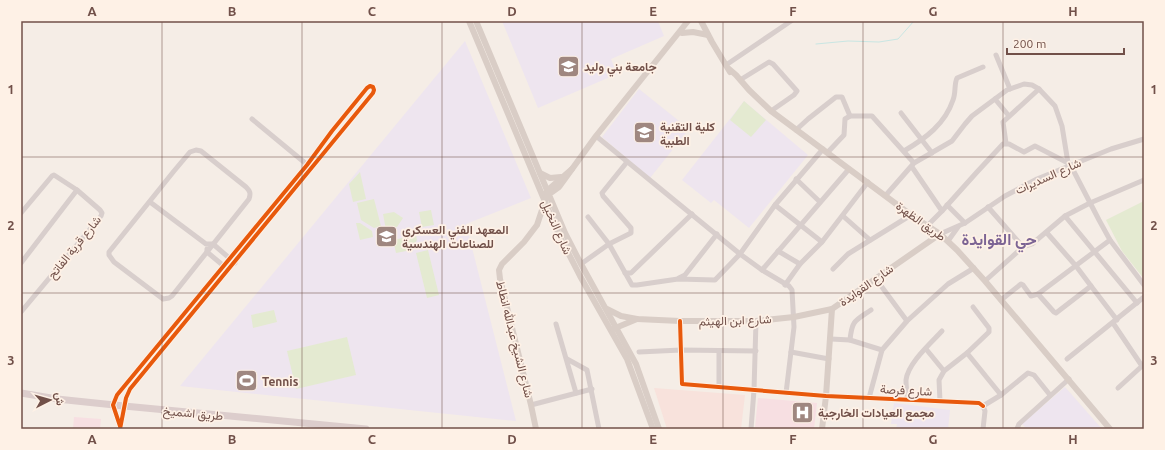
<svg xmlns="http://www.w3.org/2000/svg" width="1165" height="450" font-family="Ubuntu,Vazirmatn,sans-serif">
<rect width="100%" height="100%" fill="#f5ede6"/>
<!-- commercial -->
<path fill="#f8e2dc" d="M654 388 745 395 741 429H667Z"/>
<!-- education -->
<g fill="#eee5ef">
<path d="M502 21H658L664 36 611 59 617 74 538 108Z"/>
<path d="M465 41 531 198 466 224 516 421 180 386Z"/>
<path d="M639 89 689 129 650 178 602 137Z"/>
<path d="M744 101 808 155 749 228 714 200 711 203 682 180Z"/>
<path d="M1065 387 1102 429H1027L1022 424Z"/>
<path d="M894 403 950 410 948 429H896L897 424H891Z"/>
</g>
<!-- medical -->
<g fill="#f7dfe2">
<path d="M758 398 817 403 814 429H773L772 428 755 427Z"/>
<path d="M74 417 101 419 100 429H73Z"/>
</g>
<!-- green -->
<g fill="#e4ead1">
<path d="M744 101 766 120 751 137 730 120Z"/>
<path d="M360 172 366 199 353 202 349 184Z"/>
<path d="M374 199 381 226 374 228 361 220 357 203Z"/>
<path d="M1144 201V279L1122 251 1106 220Z"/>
<path d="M431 210 434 225 422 227 419 212Z"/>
<path d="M394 212 403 218 397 227 386 230 383 214Z"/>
<path d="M356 223H360L372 231 373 237 360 240Z"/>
<path d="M416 235 417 240 411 250 396 253 393 240Z"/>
<path d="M428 250 439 295 427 298 416 253Z"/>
<path d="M274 310 277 322 253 328 251 315Z"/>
<path d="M347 337 356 375 296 389 287 351Z"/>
</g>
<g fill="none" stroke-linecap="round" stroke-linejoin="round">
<!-- stream -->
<path stroke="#c9e6e3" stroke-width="1" d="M816 44 848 41 879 42 898 39 914 21"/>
<!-- minor -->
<g stroke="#d8cecc" stroke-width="5">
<path d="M996 55 1010 89"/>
<path d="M726 65 791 21"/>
<path d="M740 80 769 62 773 64 797 91 794 95 771 111"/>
<path d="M995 99 1009 116"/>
<path d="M901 113 932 153"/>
<path d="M252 119 310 167"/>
<path d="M796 130 808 119 836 97H842L850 116"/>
<path d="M596 136 740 254 762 270 789 286 792 290 794 327 786 393"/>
<path d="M1006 143 1003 122 1039 89"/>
<path d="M196 150 201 151 246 187C250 191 251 193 249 199L172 296 169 298 163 299 114 262 109 255V252L174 171 190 152Z"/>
<path d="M904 151C926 138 945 124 953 100 956 93 954 84 957 78L983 67"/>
<path d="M827 153 844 135 845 119 850 116H872L914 163"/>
<path d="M912 167 942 211"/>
<path d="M796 179 820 202"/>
<path d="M886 195 914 163 952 141 965 124 972 116 1007 90 1024 84 1032 85 1039 89 1055 106 1062 126 1068 163"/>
<path d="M150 202 206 244H213L235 263"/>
<path d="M775 205 822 242"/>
<path d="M947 205 965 223"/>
<path d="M988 207 1023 247"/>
<path d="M21 213 52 176 54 175 77 190 100 210 102 213 101 216 21 312"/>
<path d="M843 216 870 240"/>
<path d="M1065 216 1137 303"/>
<path d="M588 217 609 244 632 285H637L678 279 715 280 740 254 775 205 823 149"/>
<path d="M928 225 942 211 977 172 1003 144H1009L1024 152 1035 146 1068 163 1071 166 1099 220 1110 240 1144 285"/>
<path d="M940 234 965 223 1005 196 1037 179 1111 149 1144 139"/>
<path d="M948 241 958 227"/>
<path d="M207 249V252L225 267"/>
<path d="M778 251 800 264"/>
<path d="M21 263 77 190"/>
<path d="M581 264 609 244 631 233V228L603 196 602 193 627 162"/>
<path d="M833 269 848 254 911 215"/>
<path d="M762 270 849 169"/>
<path d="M625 273H631L692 214"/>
<path d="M679 278 685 275 717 234"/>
<path d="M876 279 907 321"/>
<path d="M985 281 1023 247 1032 244 1065 216 1090 203 1144 180"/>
<path d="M785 285 800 264 822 242 868 182"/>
<path d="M1091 286 1117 320"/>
<path d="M1038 294 1054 312 1056 313 1091 286 1076 266 1047 233"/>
<path d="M1001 300 1021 284 1023 285 1031 296 1038 294 1110 240"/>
<path d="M680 321 682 384 826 396 979 403 983 406"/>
<path d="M1113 323 1142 366 1118 388"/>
<path d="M556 324 576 393"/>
<path d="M831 339 850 340 882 350"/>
<path d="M850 340C852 320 855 321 871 310"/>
<path d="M926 349 944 371"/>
<path d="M639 352 681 350 756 351"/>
<path d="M791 352 829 359"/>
<path d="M967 353 1001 395"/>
<path d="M567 359 587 370 599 429"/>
<path d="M1067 359 1144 297"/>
<path d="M719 387V351"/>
<path d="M869 398 882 350 907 321 948 284 974 268"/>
<path d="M907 399C907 393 906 386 906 380 908 363 931 343 942 331"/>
<path d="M940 401 939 380 944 371 967 353 989 332V328L973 307"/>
<path d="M531 405 592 389"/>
<path d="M983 406 1001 395 1028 373 1034 375 1050 395"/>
<path d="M120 426 113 405 117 395 307 165 332 131 367 88 370 86 373 87 374 90 373 93 130 389 126 398 120 429"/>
<path d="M751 429 754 390 756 321"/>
<path d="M983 429 985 411 983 406"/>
<path d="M1017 429 1019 424 1069 379"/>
</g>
<!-- major -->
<g stroke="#d9cdc6" stroke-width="6">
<path d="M469 21 559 235 580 276 627 359 653 429"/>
<path d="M476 21 565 233 581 264 636 364 659 429"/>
<path d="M701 21 712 42 730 72"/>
<path d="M682 33 693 32 708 35"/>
<path d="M729 69 736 75 749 90 771 111 911 215 940 234 957 250 985 281 1110 429"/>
<path d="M540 173 550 178 561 177"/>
<path d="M545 194 552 192 559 187 596 136 688 21"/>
<path d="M607 309 621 316 637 319 680 321H756L794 317 832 309 940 234"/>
<path d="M613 329 637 319"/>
<path d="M536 429 531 405 500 279 499 270 502 264 524 242 537 225 549 189 572 169"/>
<path d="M822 429 826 396 832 309"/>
</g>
<!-- highway -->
<path stroke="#dccdcc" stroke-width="7" d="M21 393 57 399 124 406 366 429"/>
<defs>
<g id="cycleway">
<path d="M680 321 682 384 826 396 979 403 983 406"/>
<path d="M120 426 113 405 117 395 307 165 332 131 367 88 370 86 373 87 374 90 373 93 130 389 126 398 120 429"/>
</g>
</defs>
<!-- cycleway casing -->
<use href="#cycleway" stroke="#fef1e6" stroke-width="6"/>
<!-- cycleway -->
<use href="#cycleway" stroke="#e8590c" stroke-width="4"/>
</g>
<!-- grid -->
<path fill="none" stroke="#715049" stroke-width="1" stroke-opacity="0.55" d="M162 21V429M302 21V429M442 21V429M582 21V429M723 21V429M863 21V429M1003 21V429M21 157H1144M21 293H1144"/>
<!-- icons -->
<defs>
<symbol id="university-square" viewBox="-11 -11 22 22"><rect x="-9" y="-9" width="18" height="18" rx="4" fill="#9f8780" stroke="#fef1e6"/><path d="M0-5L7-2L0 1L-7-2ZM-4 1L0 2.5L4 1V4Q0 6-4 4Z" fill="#fff"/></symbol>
<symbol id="stadium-square" viewBox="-11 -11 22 22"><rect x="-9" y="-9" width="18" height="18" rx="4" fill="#9f8780" stroke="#fef1e6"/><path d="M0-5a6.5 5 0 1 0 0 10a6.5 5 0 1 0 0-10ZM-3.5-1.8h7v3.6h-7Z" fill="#fff"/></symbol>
<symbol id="hospital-square" viewBox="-11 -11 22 22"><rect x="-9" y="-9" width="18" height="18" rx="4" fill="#9f8780" stroke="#fef1e6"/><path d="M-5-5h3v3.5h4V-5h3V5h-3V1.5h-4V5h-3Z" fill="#fff"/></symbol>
</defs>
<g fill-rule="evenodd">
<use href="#university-square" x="556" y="54" width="25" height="25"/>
<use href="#university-square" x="632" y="120" width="25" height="25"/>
<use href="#university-square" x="374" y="224" width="25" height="25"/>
<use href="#stadium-square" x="234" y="368" width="25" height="25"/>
<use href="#hospital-square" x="790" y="400" width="25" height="25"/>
</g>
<g text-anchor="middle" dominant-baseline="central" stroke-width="3.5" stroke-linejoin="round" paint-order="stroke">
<!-- poi labels -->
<g font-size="12" font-weight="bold" fill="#715049" stroke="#fef1e6" text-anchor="start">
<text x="584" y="66">جامعة بني وليد</text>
<text x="660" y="126">كلية التقنية<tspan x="660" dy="14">الطبية</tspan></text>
<text x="402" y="229">المعهد الفني العسكري<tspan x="402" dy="14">للصناعات الهندسية</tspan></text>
<text x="262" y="381">Tennis</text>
<text x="818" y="412">مجمع العيادات الخارجية</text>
</g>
<!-- street labels -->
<g font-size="12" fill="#715049" stroke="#fef1e6">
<text transform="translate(1048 176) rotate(-24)">شارع السديرات</text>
<text transform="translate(921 221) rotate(36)">طريق الظهرة</text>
<text transform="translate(557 227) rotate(66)">شارع النخيل</text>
<text transform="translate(74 247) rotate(-51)">شارع قرية الفاتح</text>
<text transform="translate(866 285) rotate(-35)">شارع القوايدة</text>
<text transform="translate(735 320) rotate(-2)">شارع ابن الهيثم</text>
<text transform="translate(515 339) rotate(76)">شارع الشيخ عبدالله انطاط</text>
<text transform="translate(906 390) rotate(3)">شارع فرصة</text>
<text transform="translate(193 413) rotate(5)">طريق اشميخ</text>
</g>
<!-- district labels -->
<g font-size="16" font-weight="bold" fill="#7c6494" stroke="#fef1e6">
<text x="999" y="239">حي القوايدة</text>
</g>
</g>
<!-- border -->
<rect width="1165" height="450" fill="none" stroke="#fef1e6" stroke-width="44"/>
<!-- north arrow -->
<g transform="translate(50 400) rotate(84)" stroke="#fef1e6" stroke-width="3" paint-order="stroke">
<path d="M0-3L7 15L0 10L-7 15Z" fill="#715049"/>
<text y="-6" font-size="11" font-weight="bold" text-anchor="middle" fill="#715049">ش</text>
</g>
<!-- scale -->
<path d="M1007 48v6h117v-6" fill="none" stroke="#715049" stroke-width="2"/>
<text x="1013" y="48" font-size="12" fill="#715049" stroke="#fef1e6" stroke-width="3" paint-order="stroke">200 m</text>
<rect x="22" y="22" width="1121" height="406" fill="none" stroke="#715049" stroke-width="1.5"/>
<g font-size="13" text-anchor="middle" font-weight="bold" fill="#715049">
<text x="92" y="16">A</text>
<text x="232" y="16">B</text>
<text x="372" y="16">C</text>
<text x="512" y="16">D</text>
<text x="653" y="16">E</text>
<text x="793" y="16">F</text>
<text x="933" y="16">G</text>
<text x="1073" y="16">H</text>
<text x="11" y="94">1</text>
<text x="1154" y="94">1</text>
<text x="11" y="230">2</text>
<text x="1154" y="230">2</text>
<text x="11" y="365">3</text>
<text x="1154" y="365">3</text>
<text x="92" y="444">A</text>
<text x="232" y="444">B</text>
<text x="372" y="444">C</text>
<text x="512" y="444">D</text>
<text x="653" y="444">E</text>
<text x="793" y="444">F</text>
<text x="933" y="444">G</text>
<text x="1073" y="444">H</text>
</g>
</svg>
